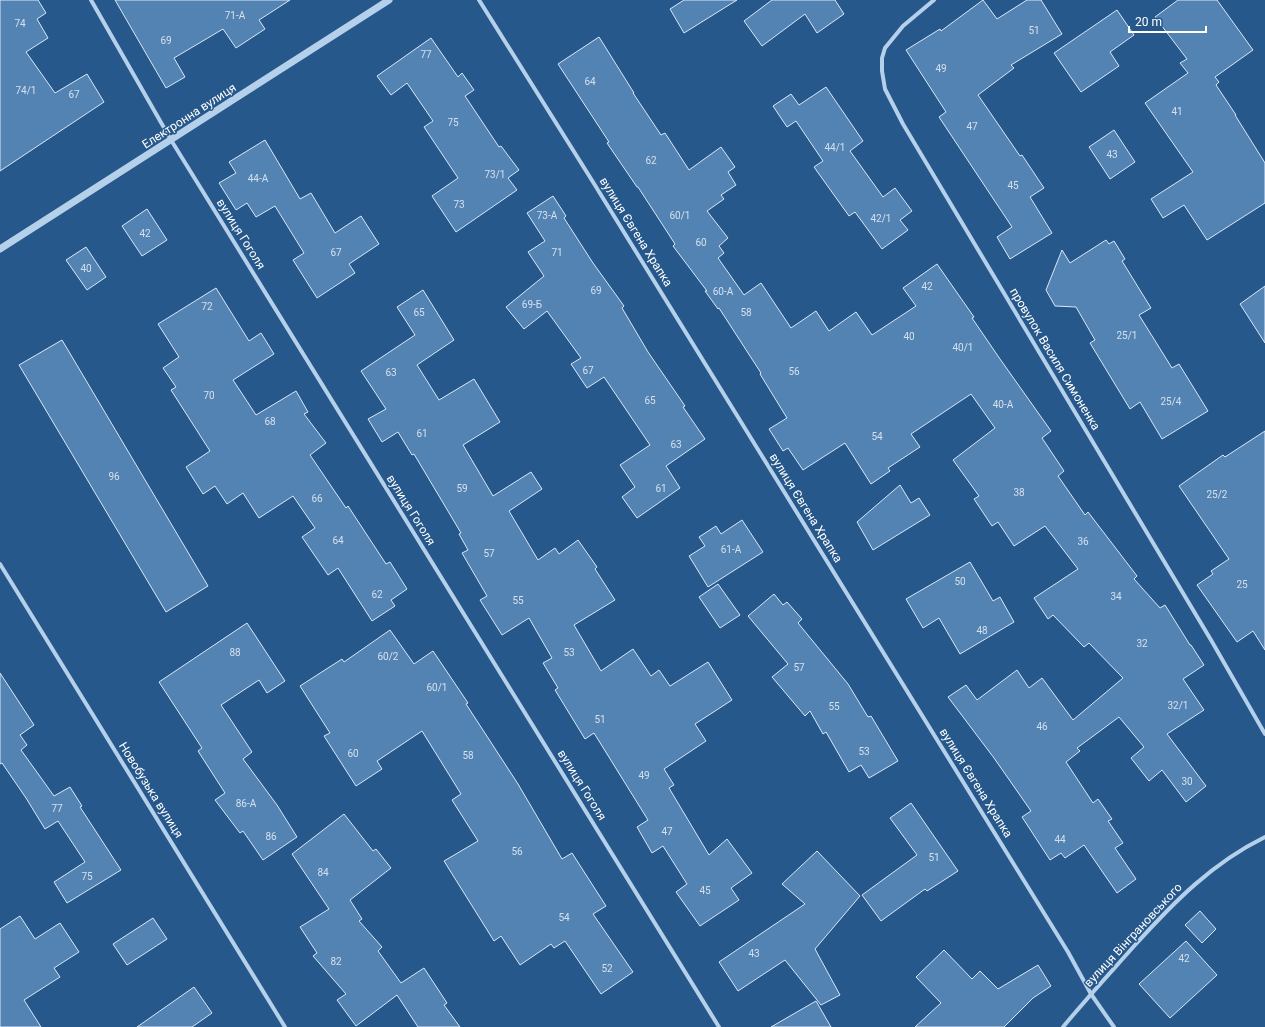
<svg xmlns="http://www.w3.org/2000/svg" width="1265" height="1027" font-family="Roboto,sans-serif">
<rect width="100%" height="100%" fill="#27588b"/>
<!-- building -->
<g fill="#5383b3" stroke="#d9e8f8">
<path d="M0 0H38L46 13 37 19 48 38 26 52 55 93 87 74 104 102 0 171Z"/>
<path d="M115 0H290L259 20 265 29 236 48 223 29 174 58 185 77 166 88Z"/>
<path d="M684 0H737L684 33 670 9Z"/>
<path d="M772 0H835L844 14 817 33 805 14 762 46 744 21Z"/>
<path d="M983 0 997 19 1027 0H1041L1062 34 1011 65 1014 68 978 95 1020 156 1022 155 1044 188 1030 197 1052 233 1010 259 997 237 1012 227 939 117 946 112 906 50 940 29 941 31Z"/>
<path d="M1178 0H1217L1253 50 1215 77 1219 82 1216 85 1236 115H1235L1265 163V203L1207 240 1184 205 1163 218 1151 199 1193 172 1145 103 1188 73 1180 63 1187 59 1155 17Z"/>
<path d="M1117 10 1134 35 1110 52 1119 66 1081 92 1054 53Z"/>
<path d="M599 37 634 93H633L661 135 665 133 689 170 721 147 735 167 728 172 736 185 721 195 724 199 707 211 728 238 719 246 724 253 718 258 744 295 761 283 791 328 816 311 829 331 856 312 872 335 916 306 903 288 937 264 974 317 972 318 1000 359 1051 431 1042 438 1064 471 1058 476 1085 515 1088 512 1137 576 1134 579 1160 608 1165 605 1190 645H1191L1204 665 1183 679 1204 710 1167 734 1206 786 1186 802 1162 770 1149 781 1131 758 1144 747 1119 717 1077 748 1080 751 1066 762 1093 803 1098 799 1112 819 1108 821 1123 843 1115 848 1136 879 1117 893 1084 845 1065 858 1061 853 1050 860 1022 817 1031 811 994 758 948 697 966 685 977 700 1017 670 1029 688 1042 678 1073 720 1123 678 1089 643 1084 647 1053 615 1048 619 1034 598 1078 569 1045 526 1014 546 998 522 992 526 974 499 979 496 953 460 995 428 971 394 911 434 920 447 888 468 890 471 871 484 845 443 803 470 788 448 783 451 769 429 787 418 760 374 761 373 719 308 718 309 705 291H707L673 246 675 244 638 187H637L607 143 609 142 558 64Z"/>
<path d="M431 38 458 77 462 73 474 90 465 96 499 147 501 146 519 170 508 178 517 190 456 232 432 196 458 178 424 127 433 121 407 83 391 95 377 76Z"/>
<path d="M826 87 863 141 850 151 883 197 895 188 912 211 900 220 908 230 882 249 855 212 849 216 814 167 823 161 796 121 787 127 773 106 791 94 799 105Z"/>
<path d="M1114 130 1135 162 1110 179 1089 147Z"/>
<path d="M265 140 300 199 311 193 335 233 361 216 379 244 349 264 355 273 317 298 293 260 304 253 275 206 256 217 247 203 236 210 219 183 236 173 229 162Z"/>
<path d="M553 196 566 216 564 218 593 263 624 306 622 308 648 352 685 406 683 407 705 439 666 466 680 488 637 518 622 497 635 487 620 465 650 445 604 377 587 388 571 364 581 358 547 311 524 329 506 307 544 276 528 252 545 241 527 213Z"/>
<path d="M147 209 167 240 142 256 122 226Z"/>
<path d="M1106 240 1109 244 1114 241 1125 259 1122 261 1151 308 1139 315 1172 368 1179 364 1208 411 1162 439 1140 402 1130 409 1090 343 1095 340 1076 307 1055 306 1046 290 1062 250 1070 263Z"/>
<path d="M86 247 106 277 87 290 66 260Z"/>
<path d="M1265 286V343L1240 304Z"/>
<path d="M216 288 249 341 261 333 274 354 233 380 256 415 296 391 308 412 304 414 326 443 310 455 346 508 348 506 386 564 390 562 407 589 391 600 395 606 372 621 338 568 328 575 302 537 315 528 293 496 259 518 243 493 227 504 215 486 203 494 186 467 210 451 171 390 176 387 163 368 179 357 158 324Z"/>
<path d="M423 290 454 340 417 365 439 400 474 379 500 422 463 445 493 496 531 472 542 489 509 511 538 560 555 548 559 554 578 540 597 567 595 569 615 600 574 625 601 671 633 649 651 676 659 670 670 686 708 662 732 700 695 724 706 741 664 769 674 785 669 788 709 855 727 839 752 873 731 888 739 900 700 926 676 892 687 884 663 846 652 853 637 827 648 820 594 733 585 739 555 690 558 688 543 663 552 658 529 618 502 635 480 600 487 596 462 553 468 550 459 534 461 533 414 454 412 455 398 432 382 442 368 419 386 409 361 371 415 335 397 307Z"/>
<path d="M62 340 208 586 166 612 19 365Z"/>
<path d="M1265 431V650L1253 631 1237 642 1197 585 1213 574 1211 571 1229 559 1179 486 1223 455 1225 457Z"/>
<path d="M900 485 911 503 919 498 930 515 873 550 857 522Z"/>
<path d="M742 520 763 552 708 587 689 556 705 546 699 537 716 526 721 534Z"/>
<path d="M970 562 993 601 1000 597 1014 622 960 654 939 618 923 628 906 599Z"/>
<path d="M718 584 740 615 720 628 699 597Z"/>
<path d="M774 594 783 605 787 602 802 619 798 623 848 684 868 717 871 716 898 761 869 778 861 765 849 772 826 732 823 734 810 711 805 716 772 677 788 664 748 616Z"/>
<path d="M247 623 285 681 267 693 259 680 221 705 252 752 243 759 277 805 297 837 263 860 243 831 240 833 215 800 225 793 198 751 202 748 159 682Z"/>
<path d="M390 630 414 664 433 651 468 703 466 704 518 784 562 859 572 853 606 906 593 914 633 972 601 994 565 941 554 948 551 944 520 965 501 936 494 941 444 861 478 841 452 800 461 794 422 731 377 761 382 769 356 786 324 736 330 733 300 686 342 659 344 662Z"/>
<path d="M0 673 34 725 20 735 27 745 21 750 54 796 70 787 82 806 80 807 121 870 67 903 54 882 85 862 58 821 45 829 26 798 2 763 0 764Z"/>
<path d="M911 803 958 871 927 891 925 889 881 921 862 895 917 855 890 818Z"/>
<path d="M344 814 373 851 376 849 391 868 350 900 362 919 359 921 382 947 378 951 401 983 424 968 447 1003 444 1005 460 1027H418L397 995 356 1026 337 1000 346 994 313 956 317 953 300 927 329 909 292 854Z"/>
<path d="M817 851 860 896 815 949 840 995 821 1005 785 960 738 991 719 962 805 904 782 884Z"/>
<path d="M1200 911 1216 929 1202 943 1185 925Z"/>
<path d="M20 916 35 939 60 923 79 952 54 968 60 977 24 1000 41 1027H0V929Z"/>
<path d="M153 918 167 939 127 965 113 944Z"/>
<path d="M1186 941 1217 975 1170 1018 1139 984Z"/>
<path d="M944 950 972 979 980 971 998 989 1038 965 1051 986 1033 998 1004 1027H915L941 1003 916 977Z"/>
<path d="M194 987 212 1013 192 1027H137Z"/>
<path d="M816 1001 831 1027H771Z"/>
</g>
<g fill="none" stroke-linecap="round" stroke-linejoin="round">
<!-- minor -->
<g stroke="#b5d0ea" stroke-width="4">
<path d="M91 0 171 140 719 1027"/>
<path d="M479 0 593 182 1068 952 1091 994 1114 1027"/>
<path d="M934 0 903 26 885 48 882 58V71L885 89 903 124 1211 640 1265 734"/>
<path d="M0 564 285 1027"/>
<path d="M1063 1027C1086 999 1111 972 1135 945 1174 902 1212 863 1265 837"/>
</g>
<!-- tertiary -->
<path stroke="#b5d0ea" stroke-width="7" d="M0 249 389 0"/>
</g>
<g text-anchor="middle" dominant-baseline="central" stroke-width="3" stroke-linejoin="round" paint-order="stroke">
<!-- number labels -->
<g font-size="10" fill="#d4e0ec">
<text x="235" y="15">71-А</text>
<text x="20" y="23">74</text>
<text x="1034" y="30">51</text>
<text x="166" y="40">69</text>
<text x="426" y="54">77</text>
<text x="941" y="68">49</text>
<text x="590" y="81">64</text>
<text x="26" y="90">74/1</text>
<text x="74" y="94">67</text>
<text x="1177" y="111">41</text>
<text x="453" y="122">75</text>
<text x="972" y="126">47</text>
<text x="835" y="147">44/1</text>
<text x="1112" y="154">43</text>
<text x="651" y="160">62</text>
<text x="495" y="174">73/1</text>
<text x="258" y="178">44-А</text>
<text x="1013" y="185">45</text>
<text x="459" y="204">73</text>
<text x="547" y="215">73-А</text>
<text x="680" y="215">60/1</text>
<text x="881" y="218">42/1</text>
<text x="145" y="233">42</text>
<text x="701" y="242">60</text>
<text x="336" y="252">67</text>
<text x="557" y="252">71</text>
<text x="86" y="268">40</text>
<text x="927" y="286">42</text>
<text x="596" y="290">69</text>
<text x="723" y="291">60-А</text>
<text x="532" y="304">69-Б</text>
<text x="207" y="306">72</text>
<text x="419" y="312">65</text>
<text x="746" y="312">58</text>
<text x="1127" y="335">25/1</text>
<text x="909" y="336">40</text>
<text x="963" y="347">40/1</text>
<text x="588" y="370">67</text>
<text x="794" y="371">56</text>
<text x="391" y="372">63</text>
<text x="209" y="395">70</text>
<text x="650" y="400">65</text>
<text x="1171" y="401">25/4</text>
<text x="1003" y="404">40-А</text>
<text x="270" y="421">68</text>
<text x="422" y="433">61</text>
<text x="877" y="436">54</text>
<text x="676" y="444">63</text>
<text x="114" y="476">96</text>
<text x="462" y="488">59</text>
<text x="661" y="488">61</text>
<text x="1019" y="492">38</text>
<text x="1217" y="494">25/2</text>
<text x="317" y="498">66</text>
<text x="338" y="540">64</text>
<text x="1083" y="541">36</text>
<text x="731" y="549">61-А</text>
<text x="489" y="553">57</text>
<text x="960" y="581">50</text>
<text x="1242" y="584">25</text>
<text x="377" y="594">62</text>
<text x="1116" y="596">34</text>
<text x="518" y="600">55</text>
<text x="982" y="630">48</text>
<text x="1142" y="643">32</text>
<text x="235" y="652">88</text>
<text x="569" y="652">53</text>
<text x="388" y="656">60/2</text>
<text x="799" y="667">57</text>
<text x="437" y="687">60/1</text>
<text x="1178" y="705">32/1</text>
<text x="834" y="706">55</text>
<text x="600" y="719">51</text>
<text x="1042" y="726">46</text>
<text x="864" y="751">53</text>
<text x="353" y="753">60</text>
<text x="468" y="755">58</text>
<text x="644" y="775">49</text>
<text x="1187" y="781">30</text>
<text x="246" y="803">86-А</text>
<text x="57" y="808">77</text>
<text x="667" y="831">47</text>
<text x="271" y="836">86</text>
<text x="1060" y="839">44</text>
<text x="517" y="851">56</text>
<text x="934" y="857">51</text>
<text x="323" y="872">84</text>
<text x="87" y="876">75</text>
<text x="705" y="890">45</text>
<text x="564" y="917">54</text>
<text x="754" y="953">43</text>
<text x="1184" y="958">42</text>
<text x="336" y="961">82</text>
<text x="607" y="968">52</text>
</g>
<!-- street labels -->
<g font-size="12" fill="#fff" stroke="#27588b">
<text transform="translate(189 116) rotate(-33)">Електронна вулиця</text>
<text transform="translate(636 232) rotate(58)">вулиця Євгена Храпка</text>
<text transform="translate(241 234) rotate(58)">вулиця Гоголя</text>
<text transform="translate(1055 359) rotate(59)">провулок Василя Симоненка</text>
<text transform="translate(806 508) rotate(58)">вулиця Євгена Храпка</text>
<text transform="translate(411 510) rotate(58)">вулиця Гоголя</text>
<text transform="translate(976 783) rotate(58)">вулиця Євгена Храпка</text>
<text transform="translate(582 785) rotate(58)">вулиця Гоголя</text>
<text transform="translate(151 790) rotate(58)">Новобузька вулиця</text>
<text transform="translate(1133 935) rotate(-47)">вулиця Вінграновського</text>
</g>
</g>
<!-- scale -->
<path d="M1129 26v6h77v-6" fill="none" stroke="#ffffff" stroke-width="2"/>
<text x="1135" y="26" font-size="12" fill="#ffffff" stroke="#27588b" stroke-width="3" paint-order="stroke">20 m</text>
</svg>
